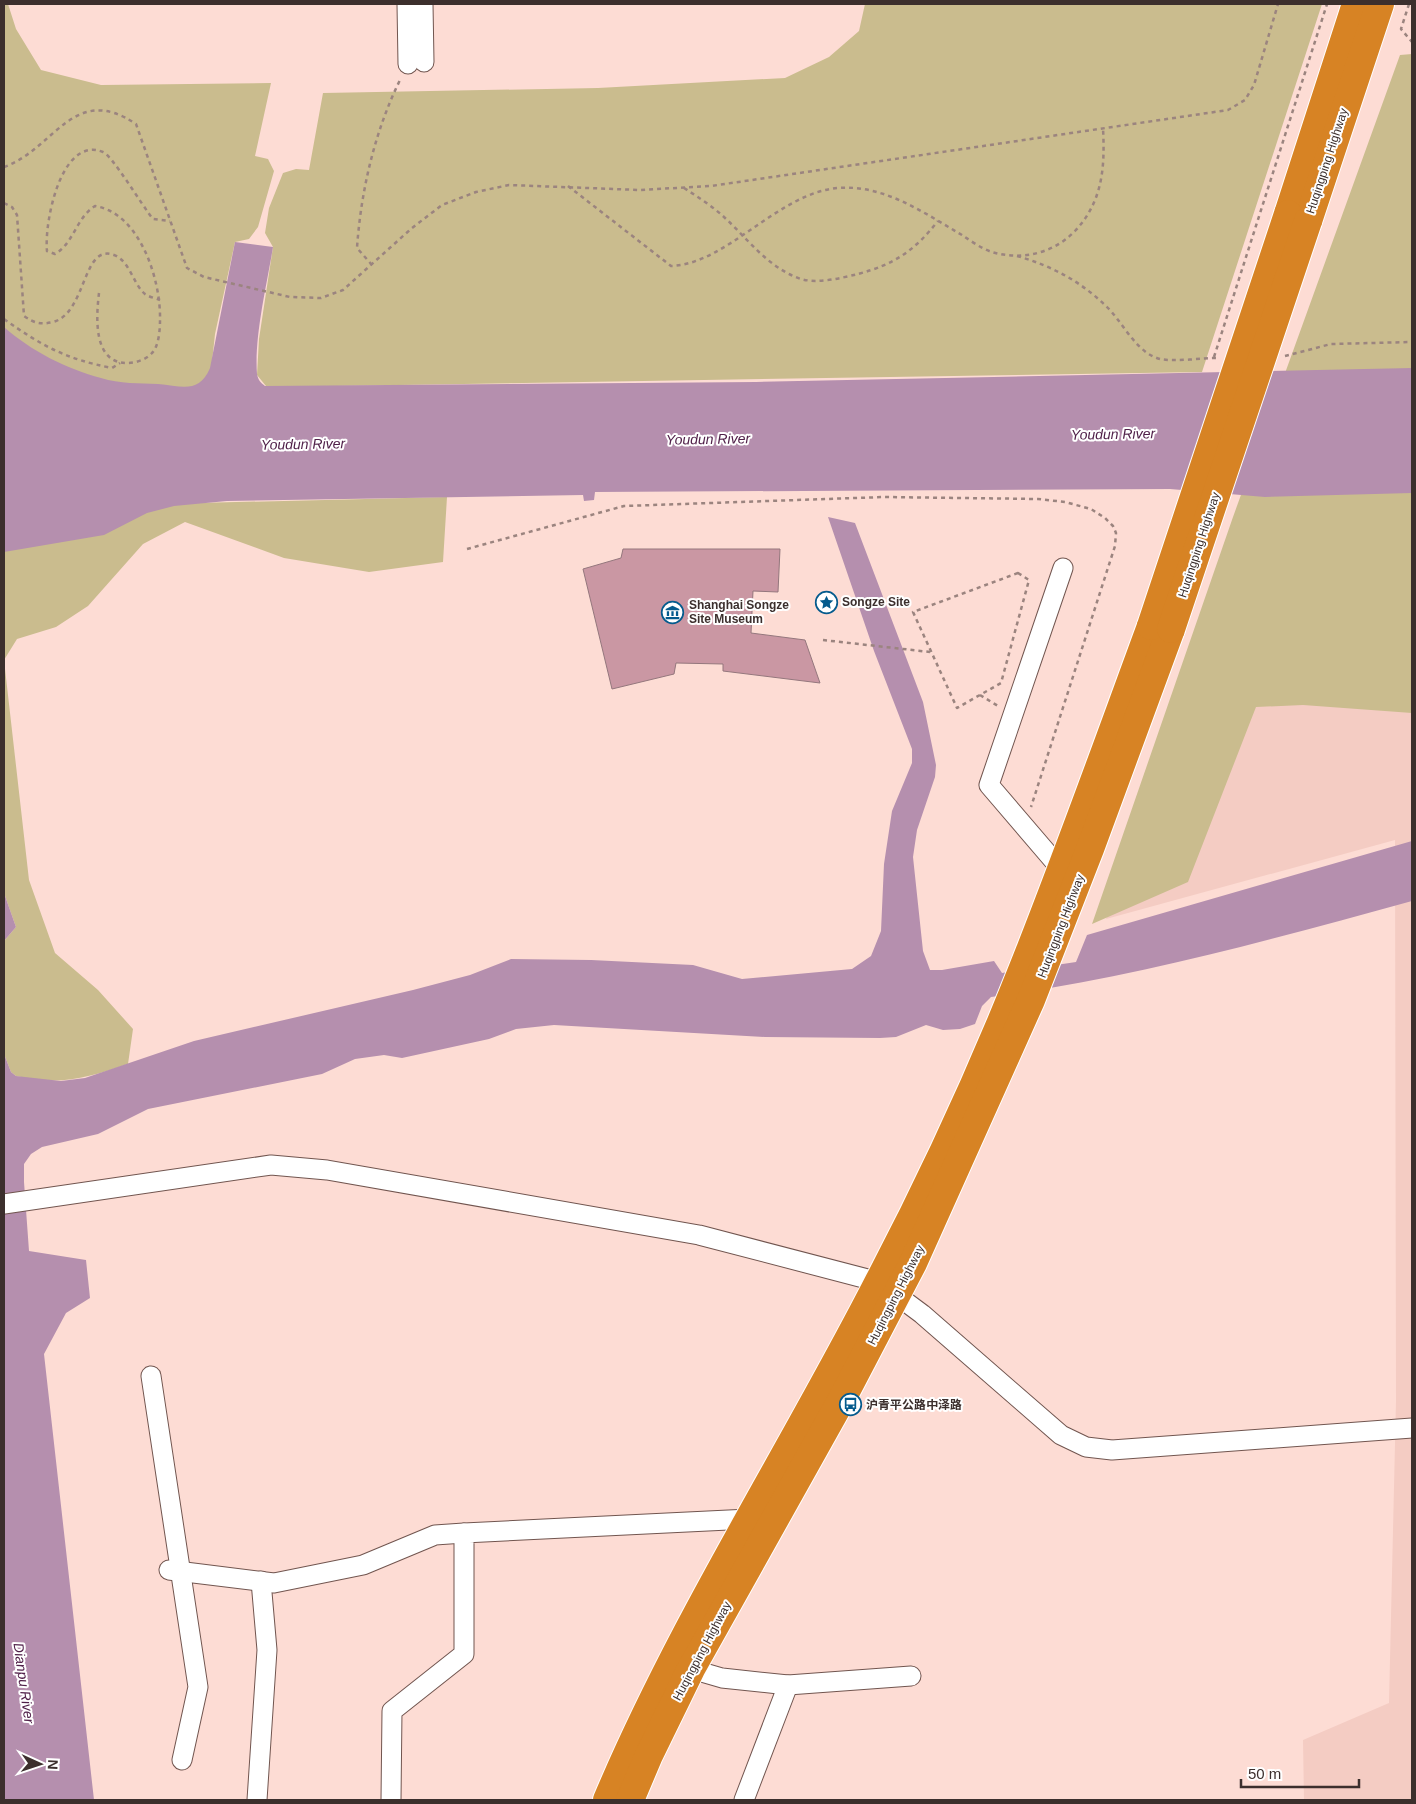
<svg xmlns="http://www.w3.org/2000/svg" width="1416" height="1804" font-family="Helvetica,'Noto Sans SC',sans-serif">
<rect width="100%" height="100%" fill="#fddcd4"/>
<!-- built -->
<path fill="#f4ccc3" d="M1412 493V1800H1304L1303 1740 1389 1703 1396 1401 1395 840 1106 919 1168 768Z"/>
<!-- green -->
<g fill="#cabc8e">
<path d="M4 4H8L16 29 41 70 101 85 271 83 255 156 268 159 274 171 258 227 249 239 235 242 215 334 197 503 447 497 443 562 369 572 284 558 185 522 143 544 88 606 56 627 17 639 4 660 29 880 55 953 98 990 133 1029 128 1064C87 1078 60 1086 16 1076L11 1072 4 1054V941L16 927 4 893Z"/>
<path d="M865 4H1322L1202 372 273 387 266 386 257 375 259 339 273 247 265 233 269 208 283 173 296 169 309 170 323 93 598 88 785 78 829 57 859 31Z"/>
<path d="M1412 54V713L1303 705 1256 707 1188 882 1092 924 1233 517 1400 55Z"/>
</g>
<!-- water -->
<g fill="#b58fae">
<path d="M235 242 273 247C267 284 254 337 257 374 258 380 261 383 265 386L756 382 1412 368V493L1265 497 1170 489 595 492 594 500 584 501 583 495 227 501 174 506 147 513 104 535 4 552V327C31 351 67 369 101 378 120 384 139 383 158 384 182 386 199 394 210 368Z"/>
<path d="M828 517 855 523 923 702 936 765 935 777 917 830 913 857 923 951 930 970H942L994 961 1002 973 1076 962 1087 935 1412 841V901C1273 939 1135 978 991 997L982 1006 975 1024 960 1029 943 1030 926 1025 896 1037 880 1038 765 1037 554 1025 516 1029 489 1039 402 1058 384 1055 355 1059 322 1074 148 1109 98 1134 42 1147 31 1154 24 1164V1182L29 1251 86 1260 90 1298 66 1313 44 1354 94 1800H4V1054L11 1072 16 1076 61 1081 85 1078 194 1041 413 990 470 975 511 959 591 960 693 965 742 979 852 969 871 956 881 931 884 864 892 811 912 763V749L874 651Z"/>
<path d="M4 893 16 927 4 941Z"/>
</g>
<!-- building -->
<path fill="#ca97a3" stroke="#94777d" d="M623 549H780L778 592 753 591 751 633 805 640 820 683 723 671V664L676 663 674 674 612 689 583 569 621 558Z"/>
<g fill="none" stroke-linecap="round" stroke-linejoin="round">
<defs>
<g id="minor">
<path d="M407 4 408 64"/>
<path d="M423 4 424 62"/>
<path d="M1060 868 989 785 1063 568"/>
<path d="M4 1204 271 1165 327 1170 699 1235 879 1282 922 1314 1061 1435 1086 1447 1112 1450 1412 1428"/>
<path d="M151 1376 198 1687 182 1760"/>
<path d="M169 1570 274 1583 363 1565 435 1535 464 1533"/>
<path d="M691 1669 722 1678 788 1685 911 1676"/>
<path d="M257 1800 267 1650 261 1581"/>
<path d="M391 1800 392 1711 464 1654V1533L749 1519"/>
<path d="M744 1800 788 1685"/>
</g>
<g id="highway">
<path d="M1288 214 1356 4"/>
<path d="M1308 221 1380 4"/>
<path d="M607 1800C683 1620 790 1455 879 1281 932 1180 981 1074 1023 968 1068 855 1109 740 1151 626"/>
<path d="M630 1800 649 1755 691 1669 842 1399 913 1263 1031 1000 1090 849 1171 629"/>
</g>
</defs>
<!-- minor casing -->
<use href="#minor" stroke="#71554f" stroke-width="21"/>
<!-- highway casing -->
<use href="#highway" stroke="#fff" stroke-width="30"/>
<!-- path -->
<g stroke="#9b847f" stroke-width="2.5" stroke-dasharray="4 4" stroke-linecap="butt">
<path d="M1409 4 1401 29 1412 42"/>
<path d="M4 167C55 149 73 82 136 124L187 268 204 277 290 297 321 298 343 290 412 228 442 205 476 192 509 185 640 190 711 186 1228 110 1245 100 1254 85 1278 4"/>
<path d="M568 186 671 266C727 264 777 194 837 188 884 184 924 213 962 235 971 241 982 249 992 252 1022 261 1054 253 1075 231 1103 201 1105 167 1103 128"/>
<path d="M684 188C698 197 712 206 724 217 748 239 768 268 801 279 818 284 841 278 858 274 895 264 914 251 938 221"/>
<path d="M4 203 12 207 17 215 24 316C34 323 41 325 53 322 87 313 82 243 114 255 130 261 133 284 145 294 149 297 155 298 160 300"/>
<path d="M1017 256C1052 266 1080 281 1106 306 1123 322 1136 353 1160 359 1175 362 1201 358 1217 358"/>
<path d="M372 265 357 248C361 190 375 130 401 78"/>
<path d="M99 293C96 318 93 364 128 363 136 363 147 359 152 353 159 346 160 329 160 320 161 280 140 213 95 206 76 218 74 243 55 254L47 251C44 223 61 135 103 152 112 155 143 207 153 219L170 221"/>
<path d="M4 319C42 346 66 359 112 368L120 363"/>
<path d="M1285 356 1331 344 1412 342"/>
<path d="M1214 357 1327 4"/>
<path d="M467 549 624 506 884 497 1038 499 1065 502 1091 509 1105 518 1113 526 1116 533 1115 546 1031 807"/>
<path d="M1018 573 1029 580 1001 683 957 708 913 612Z"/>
<path d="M823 640 930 652"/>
<path d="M980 695 998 706"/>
</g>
<!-- minor -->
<use href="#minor" stroke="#fff" stroke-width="19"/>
<!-- highway -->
<use href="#highway" stroke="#d78324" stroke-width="28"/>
<defs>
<g id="highway-bridge">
<path d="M1151 626 1288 214"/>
<path d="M1171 629 1308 221"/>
</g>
</defs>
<!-- highway-bridge casing -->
<use href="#highway-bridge" stroke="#fff" stroke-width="30" stroke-linecap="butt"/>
<!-- highway-bridge -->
<use href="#highway-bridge" stroke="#d78324" stroke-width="28"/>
</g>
<!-- icons -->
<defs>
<symbol id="sight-ring" viewBox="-11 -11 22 22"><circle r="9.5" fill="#fff" stroke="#055b8d" stroke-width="1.5"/><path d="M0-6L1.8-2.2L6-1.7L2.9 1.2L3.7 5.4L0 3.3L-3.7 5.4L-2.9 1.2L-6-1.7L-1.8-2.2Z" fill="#055b8d"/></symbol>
<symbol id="museum-ring" viewBox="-11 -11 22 22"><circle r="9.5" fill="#fff" stroke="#055b8d" stroke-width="1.5"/><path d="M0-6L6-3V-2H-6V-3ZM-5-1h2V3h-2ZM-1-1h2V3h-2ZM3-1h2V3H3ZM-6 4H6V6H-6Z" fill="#055b8d"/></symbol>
<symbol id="bus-ring" viewBox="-11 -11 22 22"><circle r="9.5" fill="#fff" stroke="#055b8d" stroke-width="1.5"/><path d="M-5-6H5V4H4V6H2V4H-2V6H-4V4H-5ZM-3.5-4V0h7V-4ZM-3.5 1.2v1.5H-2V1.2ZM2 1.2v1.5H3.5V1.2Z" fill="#055b8d"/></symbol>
</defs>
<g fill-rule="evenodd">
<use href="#sight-ring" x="814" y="590" width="25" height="25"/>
<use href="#museum-ring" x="660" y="600" width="25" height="25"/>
<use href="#bus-ring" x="838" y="1392" width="25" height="25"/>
</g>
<g text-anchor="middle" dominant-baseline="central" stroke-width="4" stroke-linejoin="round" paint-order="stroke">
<!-- street labels -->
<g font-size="12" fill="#3c2f2d" stroke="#fff">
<text transform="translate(1327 161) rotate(-72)">Huqingping Highway</text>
<text transform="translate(1199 545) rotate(-72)">Huqingping Highway</text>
<text transform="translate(1061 926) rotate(-69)">Huqingping Highway</text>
<text transform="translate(896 1295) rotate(-63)">Huqingping Highway</text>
<text transform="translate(702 1651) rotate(-62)">Huqingping Highway</text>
</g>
<!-- poi labels -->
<g font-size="12" font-weight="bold" fill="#3c2f2d" stroke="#fff" text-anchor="start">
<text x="842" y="602">Songze Site</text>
<text x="689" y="605">Shanghai Songze<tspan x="689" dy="14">Site Museum</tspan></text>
<text x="866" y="1405">沪青平公路中泽路</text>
</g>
<!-- water labels -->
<g font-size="14" font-style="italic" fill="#502049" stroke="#fff">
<text transform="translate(1113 434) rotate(-1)">Youdun River</text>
<text transform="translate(708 439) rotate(-1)">Youdun River</text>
<text transform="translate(303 444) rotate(-1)">Youdun River</text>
<text transform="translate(24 1683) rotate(82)">Dianpu River</text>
</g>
</g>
<!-- border -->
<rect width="1416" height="1804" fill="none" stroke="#3c2f2d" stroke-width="10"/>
<!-- north arrow -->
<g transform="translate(40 1764) rotate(93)" stroke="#ffffff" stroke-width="4" paint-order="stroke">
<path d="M0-4L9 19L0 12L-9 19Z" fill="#3c2f2d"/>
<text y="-8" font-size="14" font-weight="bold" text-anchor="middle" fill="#3c2f2d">N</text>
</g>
<!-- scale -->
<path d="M1241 1779v8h118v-8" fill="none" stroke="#3c2f2d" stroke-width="2.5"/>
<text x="1248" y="1779" font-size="15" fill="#3c2f2d" stroke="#ffffff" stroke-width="4" paint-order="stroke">50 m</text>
</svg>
